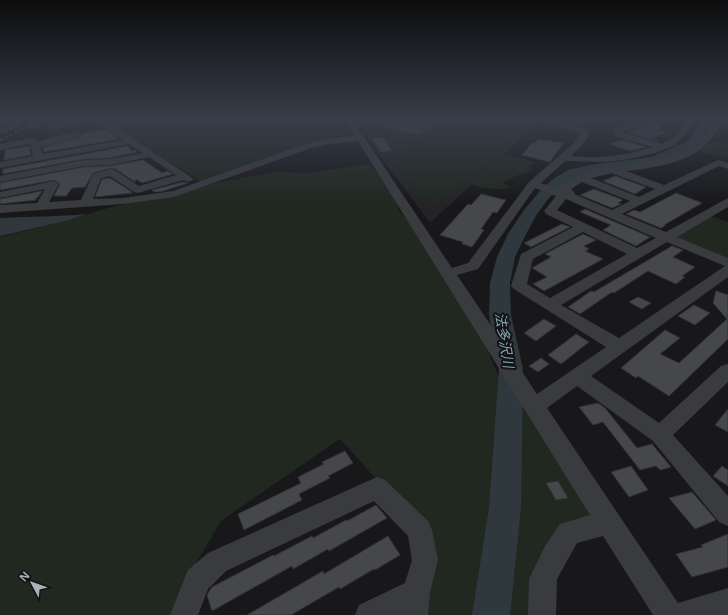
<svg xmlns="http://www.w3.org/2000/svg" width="728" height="615" font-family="'Open Sans','Noto Sans JP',sans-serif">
<rect width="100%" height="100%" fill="#18181a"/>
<!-- built -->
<path fill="#242427" d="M353 119H520L533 121 536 124 430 223Z"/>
<!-- green -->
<g fill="#202820">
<path d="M102 119H341L352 134 347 137 326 140 205 181H200L139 143Z"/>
<path d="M455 119C472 119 519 115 531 125L463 181 435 207 390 160Z"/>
<path d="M547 119H616L600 128Z"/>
<path d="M714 141 728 144V158L694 150Z"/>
<path d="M502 153 535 162 529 166 532 171 523 173 503 182 510 188C494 190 482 189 467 183Z"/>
<path d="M368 164 391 185 399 210 434 251 469 304 499 378V382L518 388 610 522 568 533 538 615H419L420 527 340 439 222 520 197 561 176 615H0V237L58 223 108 208 220 182 277 172 310 173Z"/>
<path d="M711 216 728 222V258L678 238 677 236Z"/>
</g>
<!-- water -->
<path fill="#2f393d" d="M87 214 66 221 0 236V218C29 216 58 217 87 214Z"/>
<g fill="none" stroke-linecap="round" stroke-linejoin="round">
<!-- river -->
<path fill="#2f393d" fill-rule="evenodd" d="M705 119H716L709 126 696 147 679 155 656 164 578 176 563 185 549 198 537 214 526 234 515 257 510 283 511 315 523 369 521 508 510 615H472L489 508 499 369 489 315 490 283 497 257 508 234 524 210 539 192 553 179 568 170 590 165 652 157 688 141Z"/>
</g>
<!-- building -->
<g fill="#45474a" stroke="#323336">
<path d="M373 119H445L418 135 380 126 383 125 373 123Z"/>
<path d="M662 120 659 130 667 133 651 138 659 141H658L627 132Z"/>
<path d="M105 129 119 139 44 152 42 148 80 137 82 134Z"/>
<path d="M383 137 392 151 381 152 371 138Z"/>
<path d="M538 139 563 143 550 162 522 155 532 143H535Z"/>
<path d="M623 140 646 147 630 151 610 144Z"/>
<path d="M29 146 31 155 4 160 5 150Z"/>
<path d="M128 146 132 151 136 150 137 152 110 158 84 159 3 174V169Z"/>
<path d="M143 160 162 173 168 171 173 174 142 183 136 179 135 182 116 169 111 168 93 173 85 187 72 188 66 196H54L60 184 54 180 0 190V183L84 167 110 166Z"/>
<path d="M615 176 646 187 635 194 603 181Z"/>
<path d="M110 178 132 192V193L95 197 102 179Z"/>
<path d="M183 182 188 183 163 191 154 192 152 190Z"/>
<path d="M594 189 623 200 618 203 621 204 612 208 580 195Z"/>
<path d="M42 191 38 197 36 198V200L0 204V199Z"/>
<path d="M676 193 702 203 664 225H666L661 228 626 214 634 210 640 212Z"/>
<path d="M481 194 506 200 497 213 493 212 481 229 484 230 472 247 462 244 463 242 440 235 468 204 471 205Z"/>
<path d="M585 209 650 237 636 246 603 230 611 225 580 212Z"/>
<path d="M562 224 570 227 531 247 524 243Z"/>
<path d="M583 234 596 240 584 246 589 249 585 251 603 259 544 291 533 284 547 277 532 268 551 257 545 254Z"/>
<path d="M672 246 683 250 673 257 695 267 682 276 685 277 676 284 648 271 614 293 612 292 580 314 568 307 591 291 594 292Z"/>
<path d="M716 291 728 295V339L669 396 638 376 636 378 621 368 665 330 680 338 660 354 679 363 727 319 713 303Z"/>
<path d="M638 297 651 303 642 309 629 302Z"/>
<path d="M694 305 710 313 695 325 678 316Z"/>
<path d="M544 319 556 326 536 341 524 333Z"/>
<path d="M576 334 589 342 561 364 548 355Z"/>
<path d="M541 358 549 364 538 372 529 366Z"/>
<path d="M598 403 605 408 637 448 652 444 671 467 660 470 656 466 640 470 603 422 593 425 579 407Z"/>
<path d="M728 409V432L715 425Z"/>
<path d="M345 451 353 463 328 476 330 478 299 494 302 500 244 530 238 514 301 483 298 477 324 464 322 462Z"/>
<path d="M631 466 648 490 629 497 611 472Z"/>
<path d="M722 466 728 470V486L713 476Z"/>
<path d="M558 481 568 498 556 500 546 483Z"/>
<path d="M692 492 716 520 695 529 669 498Z"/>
<path d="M376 505 387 518 329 551 328 549 293 569 292 566 212 611 207 595 212 587 273 555 274 556 312 536 313 538 346 520 347 521Z"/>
<path d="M728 534V567L692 577 676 554 703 547 701 545Z"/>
<path d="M388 536 400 555 375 570 374 569 340 589 339 587 291 615H247L323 571 324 574Z"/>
</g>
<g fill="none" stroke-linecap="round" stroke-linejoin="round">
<!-- minor-tunnel -->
<path stroke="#35373a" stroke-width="10" stroke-dasharray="10 4.5" stroke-linecap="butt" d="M28 123H41"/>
<!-- minor -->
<g fill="#393b3f" fill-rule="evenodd">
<path d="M0 119 19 120 20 122 18 127 0 135V129L11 124 0 121Z"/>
<path d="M75 119H87L86 121 53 130 49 127 50 125Z"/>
<path d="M94 119H103L194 179 189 182 183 180 138 193 134 192 110 176 101 178 93 199 123 198 173 191 305 144 325 139 354 136 344 119H352L452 268 468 263 529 182 574 143 579 136 580 133 570 129 530 121 529 119C549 119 569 122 587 130L589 136 580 147 571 156C598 159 626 156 652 147L617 137 612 131 613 129 645 119H656L655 121 622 132 662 144 673 138 691 119H699L675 145 654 153 629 159 608 162 565 161 541 183 558 189C588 159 640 168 677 154 686 150 695 145 702 137 708 131 712 124 719 120L728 119V121C717 128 712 140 702 148 682 164 651 168 626 171L664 185 718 160 728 163V169L719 166 622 214 666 232 728 198V207L677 237 728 258V277L591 376 659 423 721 366 728 364V382L673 435 728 496V526L719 522 653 441 577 386 547 408 678 603 728 588V615H653L603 536 577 543 557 579 556 615H528L529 579 545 546 560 524 590 515 358 141 325 145 311 148 174 197 123 204 0 213V205L37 203 45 189 0 198V192L54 181 59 184 49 202 81 200 93 174 111 169 115 170 139 186 176 175 149 157 110 165 84 166 0 182V176L84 160 110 159 143 153 129 144 0 168V162L33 156 30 144 0 150V144L34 138 39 141 77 131 81 134 80 136 59 143 40 147 43 154 123 140ZM613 173 614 174 655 189 639 197 591 178ZM582 182 630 201 612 210 574 194 575 193 571 189ZM535 188 556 196 544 211 546 214 573 227 521 254 511 286 514 289 606 347 537 394 457 275 478 269ZM566 199 656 238 637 248 557 210ZM583 232 627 254 550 298 527 284 533 259ZM667 242 725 266 619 338 561 305Z"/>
<path d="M377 477 385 480 428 521 432 530 438 560 430 592 428 615H355L359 605 405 583 412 560 408 536 374 501 226 571 208 589 198 615H170L188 570 208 553Z"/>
</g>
<!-- rail -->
<path stroke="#4d4f53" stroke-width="2" stroke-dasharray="3 2.5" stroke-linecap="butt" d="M0 140 45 119"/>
</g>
<!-- sky -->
<linearGradient id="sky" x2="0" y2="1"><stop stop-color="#0d0d0e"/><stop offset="0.58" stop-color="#373d49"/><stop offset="1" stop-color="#373d49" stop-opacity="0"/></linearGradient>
<rect width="728" height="205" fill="url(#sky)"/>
<g text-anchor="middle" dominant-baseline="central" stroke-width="4" stroke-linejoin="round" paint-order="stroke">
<!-- water labels -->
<g font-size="14" font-style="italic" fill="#86a3b0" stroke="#131315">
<text transform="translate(505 340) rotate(81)">法多沢川</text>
</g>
</g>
<!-- north arrow -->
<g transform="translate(32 583) rotate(311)" stroke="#131315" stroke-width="3" paint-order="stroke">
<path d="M0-3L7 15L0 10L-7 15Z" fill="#abb1b8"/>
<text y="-6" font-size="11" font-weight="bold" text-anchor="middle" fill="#abb1b8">N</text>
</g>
</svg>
